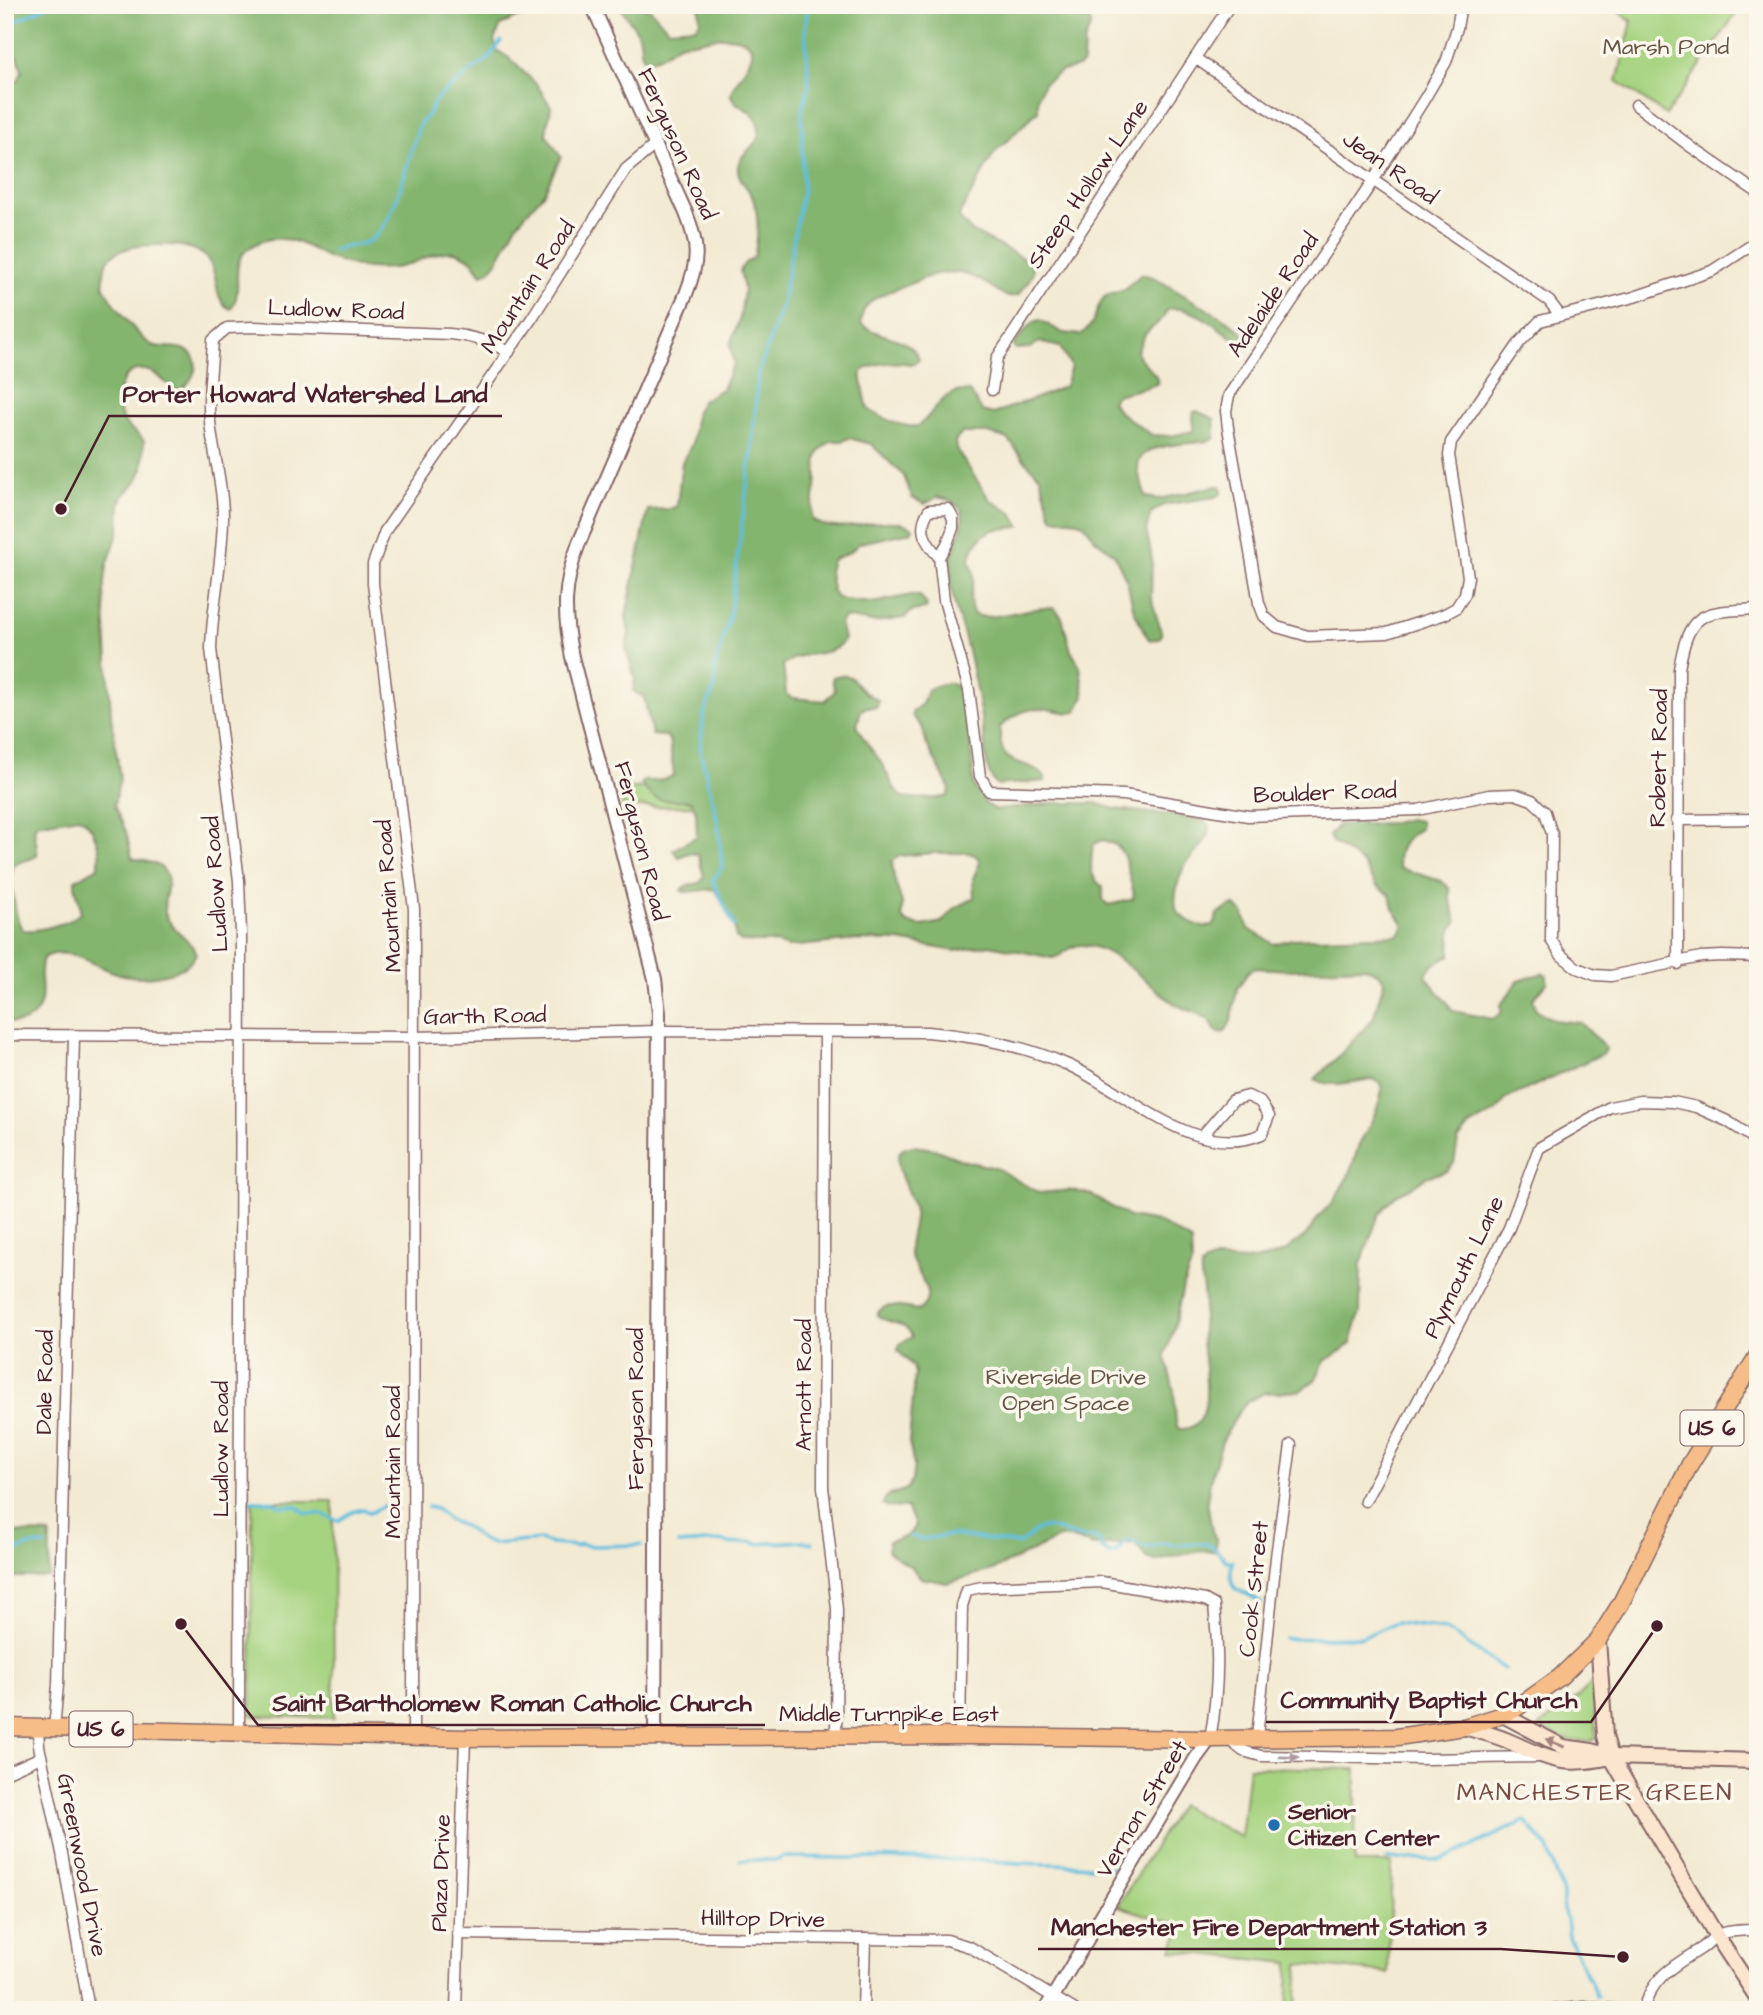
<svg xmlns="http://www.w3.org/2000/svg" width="1763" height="2015" font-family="'Architects Daughter',sans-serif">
<rect width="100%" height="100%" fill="#fbf7ec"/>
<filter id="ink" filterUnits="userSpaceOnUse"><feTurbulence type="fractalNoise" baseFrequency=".0143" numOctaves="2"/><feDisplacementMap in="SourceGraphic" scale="14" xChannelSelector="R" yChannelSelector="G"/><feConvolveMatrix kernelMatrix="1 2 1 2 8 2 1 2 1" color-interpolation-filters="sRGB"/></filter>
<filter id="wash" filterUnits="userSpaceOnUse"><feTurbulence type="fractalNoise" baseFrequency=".00686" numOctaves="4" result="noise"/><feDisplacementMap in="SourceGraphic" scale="28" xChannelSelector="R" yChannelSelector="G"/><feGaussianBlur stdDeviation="1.57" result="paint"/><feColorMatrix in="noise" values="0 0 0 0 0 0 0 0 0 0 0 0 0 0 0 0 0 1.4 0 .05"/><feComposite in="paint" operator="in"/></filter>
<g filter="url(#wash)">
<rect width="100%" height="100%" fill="#f3ead3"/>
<!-- green -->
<g fill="#a6d380" stroke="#787956" stroke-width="2">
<path d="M1609 5H1674L1681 10 1684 5H1742L1666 115 1617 81 1632 21Z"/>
<path d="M705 787V806L623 807 619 788Z"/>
<path d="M252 1501H333L334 1718 253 1716 251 1714Z"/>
<path d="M1593 1682 1596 1736 1594 1740C1575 1745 1555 1736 1539 1726L1567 1707Z"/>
<path d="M1249 1767 1356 1769 1355 1863H1392L1388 1973 1299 1964 1296 2010H1287L1289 1963 1172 1951 1181 1926 1118 1906 1180 1805 1241 1837Z"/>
</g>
<!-- forest -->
<g fill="#84b56e" stroke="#676a4c" stroke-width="2" fill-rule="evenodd">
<path d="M5 5H545L501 25 494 40 497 50 509 58 537 85 551 107 546 134 561 157 544 193 517 224 496 263 489 271 482 274C478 270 476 265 472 261 450 242 429 257 407 265 395 269 381 269 369 268 361 268 330 259 323 255 306 245 283 233 262 241 220 258 248 284 231 309 203 298 235 247 169 245 152 245 137 244 120 251 104 257 103 270 104 287 112 301 138 338 152 345 164 350 184 343 193 356 201 368 189 387 177 391 166 385 157 371 144 370 118 367 113 404 124 422 129 430 138 432 144 441L143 468 137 481 123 496 120 503 119 531 107 565 104 591 111 715 120 778 114 805 126 831 132 858C141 861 151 861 159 866 179 880 157 900 167 918 174 932 190 938 196 953 192 964 183 969 172 972 156 977 140 979 124 975 96 970 71 943 43 958 36 978 50 1000 32 1017 24 1024 15 1024 5 1021V81H18L22 71 18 58 5 43ZM78 817C94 822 104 854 97 868L75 880C74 892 82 901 80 913 72 923 36 932 23 930 15 921 10 879 13 867 18 859 30 862 37 855 39 843 31 835 36 824Z"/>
<path d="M620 5H638L651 10 668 29 696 27 700 21 699 5H1093L1088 14 1091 25 1084 43 1083 63 1078 67 1062 71 1044 83 1038 97V111L994 153 960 214 959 218 971 231 1030 262C1038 275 1025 284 1018 295L1008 297C991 288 979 276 959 273 939 270 925 278 907 285 887 293 860 298 861 324 877 338 913 336 919 360L913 364C897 361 876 362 862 371 860 378 866 400 868 409 882 418 902 428 918 426 937 412 942 387 970 392L982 411 994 414C1017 403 1042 398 1065 386L1071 366 1060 347 1039 342 1030 348 1016 349 1013 346C1020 337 1029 322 1040 320L1063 333 1081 335 1092 324 1100 303 1106 295 1125 289 1141 274 1153 277 1231 323 1249 338 1247 344H1240C1222 330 1192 304 1168 309L1162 319 1145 334 1137 351 1138 356 1156 376 1158 383C1145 389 1130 391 1116 395L1112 401 1118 411 1152 435 1171 436 1193 431C1196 425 1191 420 1194 412L1197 411 1214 419 1215 438 1212 440C1188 447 1123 438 1141 481 1143 487 1143 492 1146 497L1160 499 1216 486H1220L1222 490 1221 494 1215 497 1164 505 1151 513 1146 530 1152 558 1151 597 1162 635 1158 639 1149 640 1134 611 1127 581 1114 554 1095 539 1084 524 1078 521 1054 518 1051 515 1040 476 1026 462 1008 439 988 433H962L955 441 956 449 990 500 1012 513 1020 526C1011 530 998 526 988 532 980 537 970 550 970 560 971 566 974 571 974 577 973 593 966 597 974 615 996 622 1029 605 1054 608L1062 617 1071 651 1080 666 1084 696 1076 712C1067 714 1061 711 1053 710 1032 705 1015 713 1000 727 998 773 1023 754 1045 777V781L997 785C985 775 986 754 984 739 980 707 974 675 966 643 959 616 950 599 950 569 949 549 966 532 962 511 956 502 948 499 937 497L925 504 912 498 904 476 871 444 849 438 842 441H831C808 458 820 464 816 486 814 498 812 507 812 519 838 541 885 509 913 528L911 532 860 543 850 552 832 560 829 571 832 590 836 597 843 600 872 603 912 595 920 596 927 605 926 609 912 611 904 618 883 621 871 622 845 617 840 623 844 639C835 657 814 651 798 657 793 658 788 662 783 665L786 694 793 698 825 701 835 691 832 680 833 677C850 671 853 680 863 691 867 695 873 697 878 700L877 707H867L861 710 857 725C863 741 871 748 880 761 887 771 891 787 900 795 906 800 941 799 948 796L950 789 926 743 923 729 912 715 913 711 922 704 927 690C941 684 952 678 962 692L960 703 969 728 974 786 986 804 996 810 1054 803H1096L1115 809 1188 817 1204 821 1209 826C1210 844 1192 853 1184 867 1179 876 1172 901 1177 911 1179 915 1185 918 1189 921 1199 928 1205 928 1215 924L1217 914 1234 905 1243 913 1249 929 1274 944 1292 939 1399 935 1404 925 1393 908 1390 895 1377 886 1362 863 1332 842 1329 836 1338 825 1393 823 1409 819 1420 821V829C1406 836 1395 850 1399 868L1441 881 1450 888V899L1457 922 1451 930 1450 956C1440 961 1430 964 1426 976 1434 989 1445 997 1453 1011L1493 1019 1502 1012 1500 1006 1518 981 1543 973 1547 975V983L1533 999 1537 1011 1554 1020 1581 1023 1605 1047 1606 1050 1604 1053 1506 1099 1497 1111 1470 1126 1458 1140 1454 1163 1447 1171 1426 1177 1410 1188 1395 1195 1379 1214 1361 1264 1360 1312 1351 1343 1344 1349 1325 1361 1315 1380 1300 1391 1264 1393 1247 1402 1238 1413 1222 1442 1211 1477 1207 1501 1212 1531 1217 1541 1215 1551 1194 1552 1156 1561 1146 1558 1135 1543 1094 1546 1069 1538H1059L995 1569 947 1583 921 1578 911 1567 887 1551 889 1541C902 1538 910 1538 915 1524L907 1508 888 1507 882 1505 887 1496 907 1489 912 1480 914 1465 909 1442 915 1374 913 1366 898 1351 900 1344 912 1337C906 1319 889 1326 877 1315 884 1298 906 1310 920 1310 939 1293 915 1272 910 1255 906 1240 916 1226 914 1211 911 1192 894 1172 899 1153L904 1148 914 1146 934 1149 965 1161 996 1168 1039 1193 1072 1190 1090 1194 1129 1217 1158 1222 1191 1241 1192 1262 1183 1286 1174 1329 1165 1355 1174 1391 1176 1424 1179 1429C1220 1431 1203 1363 1202 1340 1201 1327 1204 1314 1204 1301 1204 1290 1200 1280 1201 1268L1205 1263 1215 1259 1246 1261 1267 1258 1286 1251 1308 1233 1319 1216 1333 1202 1351 1171 1358 1147 1375 1114 1380 1100 1382 1089 1380 1083 1373 1079C1358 1081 1327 1089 1315 1079L1338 1057 1373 1019 1384 981 1380 974 1365 967 1290 970 1254 968 1248 972 1237 989 1231 1021 1225 1032 1218 1033C1213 1029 1214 1024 1209 1020 1201 1013 1185 1010 1175 1004 1151 988 1112 943 1080 945 1068 946 1063 957 1052 958L990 945 955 951 899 941 856 940 789 947 771 942H742L736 938 734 923 715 889 684 892 681 890 686 886 700 883 704 877 698 854 688 853 679 857 673 850 697 836 696 812 691 801C667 797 659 809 641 784L644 781C655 781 665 781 674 775L669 739 666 736 652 735 644 697 633 691 635 678 626 649 629 633 626 616 648 510 670 509 677 506 682 462 692 444 696 411 702 401 722 389 734 363 730 344 740 318 744 290 740 270 745 263 754 257C758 238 760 219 753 199 750 188 737 181 738 167 739 150 767 146 757 121 752 108 734 107 731 95 728 84 773 48 740 39 723 34 709 39 693 42 688 43 681 42 677 45 666 52 660 60 645 60 639 52 642 47 640 39 638 27 624 17 620 5ZM1102 840C1128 845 1125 864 1131 883 1133 890 1135 892 1133 899L1130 900 1108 905 1103 900V887C1087 876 1091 862 1093 845ZM933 853H969L977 856 980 863 973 878 974 898 955 908 942 922 922 926 907 923 902 918V903L894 878 892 861 899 856Z"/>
<path d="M5 1532 50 1534 49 1577H5Z"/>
</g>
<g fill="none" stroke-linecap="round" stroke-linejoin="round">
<!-- stream -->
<g stroke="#60bede" stroke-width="3.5">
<path d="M5 26 49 5"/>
<path d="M333 251C344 245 357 247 369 241 396 226 409 153 420 123L427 116 437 98 488 59 501 41"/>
<path d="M734 926 713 881 722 867 718 823 700 750 704 714 715 686V667L730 614 752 448 758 374 782 304 803 188 802 111 809 84 805 30 808 5"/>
<path d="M249 1501H271L281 1506H296L306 1513 322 1514 338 1521 352 1512 363 1509 370 1513 385 1505 396 1510"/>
<path d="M428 1507 436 1509 450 1521 464 1526 482 1540 492 1544 540 1540 552 1544 577 1546 580 1544 591 1546 641 1545"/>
<path d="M910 1536 922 1539 953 1535 1019 1544C1025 1540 1031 1534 1038 1530 1055 1521 1074 1543 1093 1537L1099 1540 1102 1549 1111 1554 1117 1553 1126 1541 1131 1540C1142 1549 1151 1550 1163 1543 1195 1551 1204 1530 1226 1561H1232C1227 1599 1240 1585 1261 1603"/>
<path d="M678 1544 722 1541 730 1544 751 1542 757 1544 803 1541 813 1543"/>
<path d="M5 1555 7 1556 28 1546 45 1545"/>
<path d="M1285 1639 1362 1637 1396 1623 1445 1629 1504 1669"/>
<path d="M1387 1859 1442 1860 1525 1821 1548 1848 1563 1894V1910L1567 1920 1569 1937 1597 1996"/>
<path d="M740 1860H779L782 1857 984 1860C1028 1866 1073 1862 1117 1869"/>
</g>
</g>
</g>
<g filter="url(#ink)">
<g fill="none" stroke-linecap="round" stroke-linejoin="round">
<defs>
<g id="minor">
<path d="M1461 5 1457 28 1446 62 1425 98 1373 181 1229 395 1226 411 1228 428 1259 603 1264 616 1277 627 1308 636 1387 633 1445 614 1456 608 1465 594 1468 577 1449 455 1451 442 1520 342 1540 321 1634 297 1712 271 1758 241"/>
<path d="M1195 58 1549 301 1559 314"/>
<path d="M1636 105 1691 147 1758 193"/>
<path d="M992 390 997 358 1230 5"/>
<path d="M939 557C925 542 917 529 929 510L948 509 953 518V528L947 544 939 557 944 600 969 690 980 776 989 791 1124 795 1248 816 1418 810 1489 795 1515 794 1532 800 1545 812 1552 834 1551 940 1561 955 1577 968 1595 975 1611 976 1701 957 1722 956 1758 957"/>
<path d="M1677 820 1758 819"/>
<path d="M1678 964 1679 669C1689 609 1703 612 1758 609"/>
<path d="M825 1033 823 1487 837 1609 836 1737"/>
<path d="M5 1035 414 1037 659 1031 927 1032C976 1036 1023 1045 1068 1065 1126 1090 1195 1163 1262 1134L1269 1116 1260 1102 1248 1096 1233 1100 1202 1136"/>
<path d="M1365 1501 1509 1228 1539 1148 1610 1107 1640 1101 1673 1102 1696 1107 1727 1121 1758 1141"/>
<path d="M38 1728 39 1746 62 1853 89 2010"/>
<path d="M54 1729 58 1685 74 1036"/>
<path d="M239 1732 241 933 239 881 211 649C212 604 223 561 223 516 223 478 209 442 209 405 209 383 212 362 213 340L227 328 253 327 450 334C472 336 489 341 509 352"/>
<path d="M413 1736 414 909 373 584V564L385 531 532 318 626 169 655 145"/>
<path d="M960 1736 962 1606 967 1590 982 1587 1102 1582 1205 1600 1214 1605C1219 1648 1218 1696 1210 1739"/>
<path d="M1257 1737 1276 1557 1291 1445"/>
<path d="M1227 1738 1243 1751 1261 1756 1426 1759 1538 1757"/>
<path d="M5 1773 41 1757"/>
<path d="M458 1934 947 1940 970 1947 1075 2010"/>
<path d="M456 2010 465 1738"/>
<path d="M863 2010 865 1939"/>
<path d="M1553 2010 1584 2007 1626 2010"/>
<path d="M1643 2010C1653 1975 1674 1966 1702 1948 1708 1944 1713 1937 1719 1934 1732 1930 1745 1930 1758 1930"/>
</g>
<g id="tertiary">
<path d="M592 5 686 213C699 246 699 261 686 294L579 543C563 585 563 613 572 657L655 979 659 1013 655 1738"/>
<path d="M1045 2010 1196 1758 1210 1739"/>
</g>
<g id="secondary">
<path d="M1598 1640 1605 1736 1611 1757 1716 1935 1758 1999"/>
<path d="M1503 1715 1563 1747 1592 1751 1610 1757"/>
<path d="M1464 1727C1477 1731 1492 1734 1506 1740 1549 1759 1562 1768 1611 1757L1758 1761"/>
</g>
<path id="primary" d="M5 1727 465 1738 969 1736 1210 1739 1397 1737 1464 1727 1503 1715 1515 1709 1560 1677 1598 1640 1621 1603 1690 1464 1758 1355"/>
</defs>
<!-- minor casing -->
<use href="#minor" stroke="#856666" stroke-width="13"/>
<!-- tertiary casing -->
<use href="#tertiary" stroke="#856666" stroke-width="16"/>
<!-- secondary casing -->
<use href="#secondary" stroke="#856666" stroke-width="18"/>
<!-- primary casing -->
<use href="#primary" stroke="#856666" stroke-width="19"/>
<!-- minor -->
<use href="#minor" stroke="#fff" stroke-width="10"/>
<!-- tertiary -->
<use href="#tertiary" stroke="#fff" stroke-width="12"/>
<!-- secondary -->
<use href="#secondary" stroke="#fce5cf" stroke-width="14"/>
<!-- primary -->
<use href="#primary" stroke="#f7bd88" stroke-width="16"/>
</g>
<!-- one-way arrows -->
<defs><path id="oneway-solid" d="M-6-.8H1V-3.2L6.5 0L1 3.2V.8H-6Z" transform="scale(1.75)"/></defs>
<use fill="#a3827d" href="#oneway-solid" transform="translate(1555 1743) rotate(-157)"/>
<use fill="#ae9aa0" href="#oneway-solid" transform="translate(1289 1757) rotate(1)"/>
</g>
<!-- markers -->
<circle fill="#1f6fb2" stroke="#fbf7ec" stroke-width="2.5" cx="1274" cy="1825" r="7"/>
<g text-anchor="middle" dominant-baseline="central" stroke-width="7" stroke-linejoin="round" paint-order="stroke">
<!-- shield labels -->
<g fill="#fbf7ec" stroke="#7f6065" stroke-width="2">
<rect x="1680.5" y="1410.5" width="63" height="35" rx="5"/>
<rect x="69.5" y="1711.5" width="63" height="35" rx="5"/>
</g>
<g font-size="21" font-weight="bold" fill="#4a1f2b">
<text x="1712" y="1428">US 6</text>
<text x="101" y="1729">US 6</text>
</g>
<!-- park labels -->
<g font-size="23" fill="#654" stroke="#fbf7ec">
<text x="1666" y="47">Marsh Pond</text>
<text x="1066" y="1377">Riverside Drive<tspan x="1066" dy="26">Open Space</tspan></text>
</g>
<!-- street labels -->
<g font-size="23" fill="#4a1f2b" stroke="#fbf7ec">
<text transform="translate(677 144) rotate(66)">Ferguson Road</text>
<text transform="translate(1390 168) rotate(35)">Jean Road</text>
<text transform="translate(1088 184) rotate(-56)">Steep Hollow Lane</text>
<text transform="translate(528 287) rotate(-57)">Mountain Road</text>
<text transform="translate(1273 295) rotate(-56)">Adelaide Road</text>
<text transform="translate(336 310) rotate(2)">Ludlow Road</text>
<text transform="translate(1659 758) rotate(-89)">Robert Road</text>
<text transform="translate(1325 793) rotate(-2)">Boulder Road</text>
<text transform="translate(641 841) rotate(76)">Ferguson Road</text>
<text transform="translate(216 884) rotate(-94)">Ludlow Road</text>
<text transform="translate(389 896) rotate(-94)">Mountain Road</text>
<text transform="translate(485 1016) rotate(-1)">Garth Road</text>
<text transform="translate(1464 1267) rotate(-64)">Plymouth Lane</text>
<text transform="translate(45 1382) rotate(-89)">Dale Road</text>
<text transform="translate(804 1385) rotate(-90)">Arnott Road</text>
<text transform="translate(636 1409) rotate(-90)">Ferguson Road</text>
<text transform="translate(221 1449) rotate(-90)">Ludlow Road</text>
<text transform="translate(393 1462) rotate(-90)">Mountain Road</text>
<text transform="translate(1254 1589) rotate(-84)">Cook Street</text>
<text x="889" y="1714">Middle Turnpike East</text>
<text transform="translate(1142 1809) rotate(-59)">Vernon Street</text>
<text transform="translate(82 1865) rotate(79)">Greenwood Drive</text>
<text transform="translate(441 1873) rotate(-88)">Plaza Drive</text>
<text transform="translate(763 1919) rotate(1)">Hilltop Drive</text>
</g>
<!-- poi labels -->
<g font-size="23" font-weight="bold" fill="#4a1f2b" stroke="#fbf7ec" text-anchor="start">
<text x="1288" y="1812">Senior<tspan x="1288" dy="26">Citizen Center</tspan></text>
</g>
<!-- neighbourhood labels -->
<g font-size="24" letter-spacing="2" fill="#7b4a40" stroke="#fbf7ec">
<text x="1595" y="1793">MANCHESTER GREEN</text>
</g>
</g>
<!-- callouts -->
<path fill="none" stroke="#4a1f2b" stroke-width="2.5" d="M61 509L109 416H502M1657 1626L1591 1722H1266M181 1624L258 1725H765M1623 1957L1501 1949H1038"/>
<g fill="#4a1f2b" stroke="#fbf7ec" stroke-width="2.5">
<circle cx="61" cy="509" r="7"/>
<circle cx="1657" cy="1626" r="7"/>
<circle cx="181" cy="1624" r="7"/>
<circle cx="1623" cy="1957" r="7"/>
</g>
<g font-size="24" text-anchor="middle" font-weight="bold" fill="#4a1f2b" stroke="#fbf7ec" stroke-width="7" stroke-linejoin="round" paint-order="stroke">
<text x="305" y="402">Porter Howard Watershed Land</text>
<text x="1429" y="1708">Community Baptist Church</text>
<text x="512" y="1711">Saint Bartholomew Roman Catholic Church</text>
<text x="1269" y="1935">Manchester Fire Department Station 3</text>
</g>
<!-- margin -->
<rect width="1763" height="2015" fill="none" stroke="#fbf7ec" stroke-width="28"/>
</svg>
